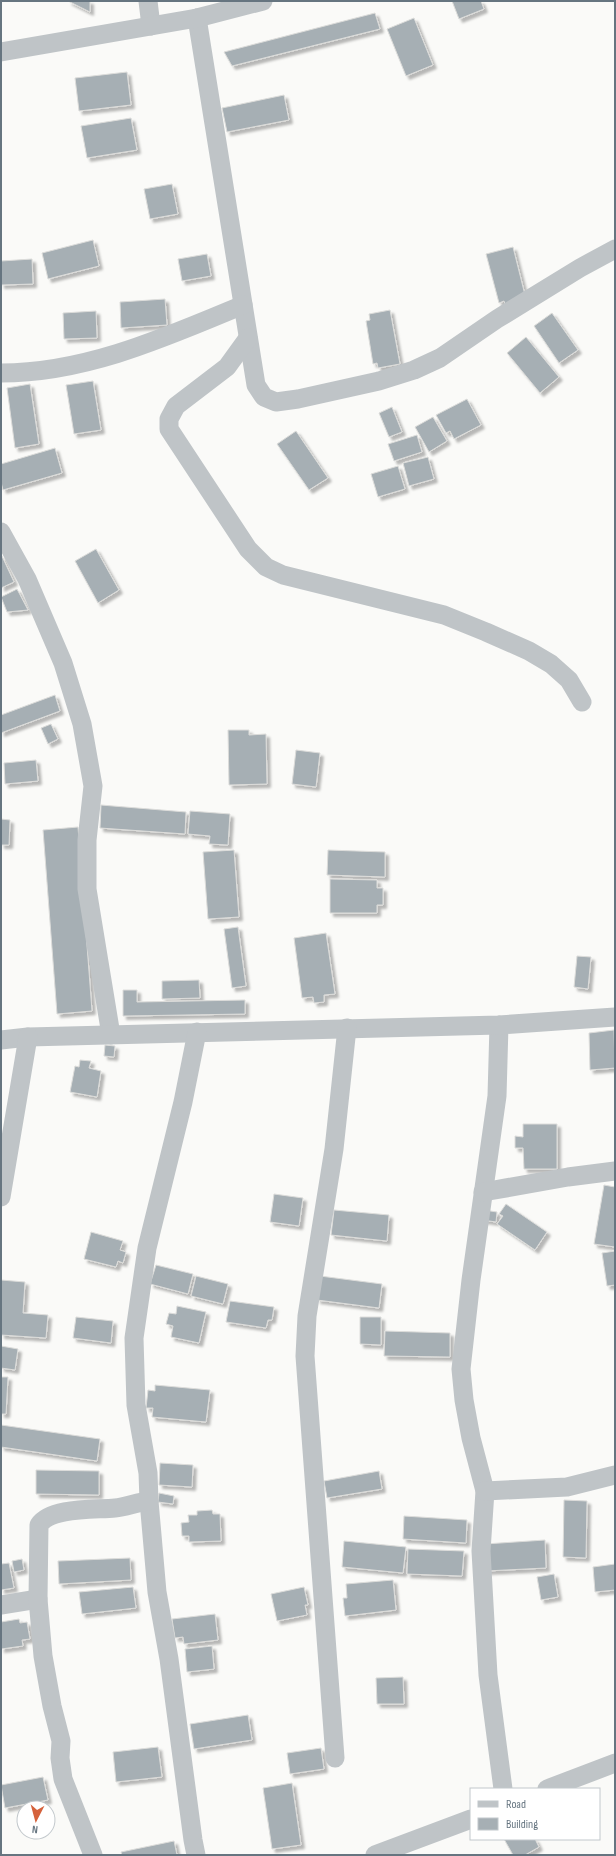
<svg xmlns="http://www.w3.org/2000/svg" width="616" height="1856" font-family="'Sofia Sans Condensed',sans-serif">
<defs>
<filter id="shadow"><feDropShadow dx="3.5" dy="3.5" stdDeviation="1" flood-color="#0004"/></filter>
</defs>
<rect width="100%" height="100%" fill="#fafaf8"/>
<!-- building -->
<g fill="#a6afb4" stroke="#dcdcda" filter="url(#shadow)">
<path d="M68 1H90V12Z"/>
<path d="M452 1H481L484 9 459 19Z"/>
<path d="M375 13 380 29 232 66 224 52Z"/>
<path d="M414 18 433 65 406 76 387 29Z"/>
<path d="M127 72 131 105 79 111 75 78Z"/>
<path d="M284 95 289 120 227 132 222 108Z"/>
<path d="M131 118 137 150 87 158 81 126Z"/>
<path d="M172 184 178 214 150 219 144 189Z"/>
<path d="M93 240 99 266 48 279 42 253Z"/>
<path d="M513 247 526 299 505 304 504 301 499 303 486 254Z"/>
<path d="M207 254 211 276 182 281 178 259Z"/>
<path d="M32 259 33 284 1 285V261Z"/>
<path d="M165 299 167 325 121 328 120 302Z"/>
<path d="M390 310 400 364 378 368 377 363 373 364 366 321 370 320 369 314Z"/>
<path d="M96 311 97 338 64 339 63 313Z"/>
<path d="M552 313 578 350 559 363 534 326Z"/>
<path d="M526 337 559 377 540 393 507 353Z"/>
<path d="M93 381 101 430 74 434 66 385Z"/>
<path d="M30 384 39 444 15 448 7 388Z"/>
<path d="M467 399 481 425 454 439 450 431 446 433 436 415Z"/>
<path d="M392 407 402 432 389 437 379 413Z"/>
<path d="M433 417 447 441 429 452 415 427Z"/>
<path d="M296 431 328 478 309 490 277 444Z"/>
<path d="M417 435 422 452 394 461 388 444Z"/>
<path d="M55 448 62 473 3 490 1 482V464Z"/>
<path d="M428 457 434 479 409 486 403 463Z"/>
<path d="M398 466 405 489 378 497 371 474Z"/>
<path d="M96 549 119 590 98 603 75 561Z"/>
<path d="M1 554 14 582 1 588Z"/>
<path d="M17 589 28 610 7 612 1 597Z"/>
<path d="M55 695 60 711 1 733V715Z"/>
<path d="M51 724 58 739 48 744 41 728Z"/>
<path d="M228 730H249V735L266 734 267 784 229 785Z"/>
<path d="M296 750 320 753 316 787 292 784Z"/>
<path d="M36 760 38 781 5 784 4 763Z"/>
<path d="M101 805 186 812 185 834 100 828Z"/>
<path d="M190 811 230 814 228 845 209 844 210 836 188 834Z"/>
<path d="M1 819 10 820 9 845H1Z"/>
<path d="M78 827 92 1011 57 1014 43 830Z"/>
<path d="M234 850 239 917 208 919 203 852Z"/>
<path d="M328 850 385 852V877L327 875Z"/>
<path d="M330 879 377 880V888H383V905H377V913H330Z"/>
<path d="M238 927 246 986 232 988 224 929Z"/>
<path d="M326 933 335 994 324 995V1002L314 1003 313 997 302 998 294 938Z"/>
<path d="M577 956 591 957 588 989 574 987Z"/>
<path d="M199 980 200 998 162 999V981Z"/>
<path d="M123 990H137V1002L245 1000V1014L123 1016Z"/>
<path d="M614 1030 615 1068 590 1070 589 1033Z"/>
<path d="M105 1045 115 1046 114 1057 104 1056Z"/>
<path d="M80 1060 91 1061 89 1068 101 1071 97 1097 70 1092 75 1066 79 1067Z"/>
<path d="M523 1124H557V1169H524L523 1148H515V1136L523 1137Z"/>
<path d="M604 1185 615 1187V1247L594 1244Z"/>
<path d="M274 1194 303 1198 299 1226 270 1222Z"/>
<path d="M506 1204 547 1232 535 1250 497 1224 503 1216 499 1214Z"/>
<path d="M334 1210 389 1215 387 1241 331 1235Z"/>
<path d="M484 1210 497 1212 496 1222 483 1220Z"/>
<path d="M91 1232 123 1241 120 1250 126 1252 123 1263 118 1261 116 1267 84 1259Z"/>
<path d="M615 1251V1285L607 1286 602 1253Z"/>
<path d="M156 1265 193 1274 188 1294 150 1284Z"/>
<path d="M196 1276 228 1284 223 1304 191 1296Z"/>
<path d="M320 1276 382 1284 379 1308 317 1300Z"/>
<path d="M1 1280 25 1282 23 1313 48 1315 46 1338 1 1335Z"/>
<path d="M230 1301 274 1307 272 1320H268L266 1328 226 1322Z"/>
<path d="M177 1306 206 1312 199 1343 171 1337 173 1326 166 1324 169 1313 176 1314Z"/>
<path d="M76 1317 113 1321 111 1343 73 1338Z"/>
<path d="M360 1317H381V1345L360 1344Z"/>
<path d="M385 1331 450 1333V1357L384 1356Z"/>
<path d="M1 1346 18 1349 15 1370 1 1368Z"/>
<path d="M1 1377H8L6 1414H1Z"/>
<path d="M155 1385 210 1390 206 1422 152 1417 153 1408H146L148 1390 155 1391Z"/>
<path d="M1 1425 100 1439 97 1461 1 1447Z"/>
<path d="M160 1463 193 1465 192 1487 159 1485Z"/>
<path d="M36 1470 99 1471V1495L36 1494Z"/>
<path d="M379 1471 382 1489 327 1498 324 1481Z"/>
<path d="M159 1493 174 1496 173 1504 158 1502Z"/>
<path d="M564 1500 587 1501 586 1558 563 1557Z"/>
<path d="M212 1510 213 1514H220L221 1541 189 1542V1536H182L181 1523 189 1522 188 1515H197V1511Z"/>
<path d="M404 1516 467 1520 466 1543 403 1539Z"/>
<path d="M545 1540 546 1568 486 1571 485 1544Z"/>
<path d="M344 1541 406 1547 403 1573 342 1567Z"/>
<path d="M408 1549 464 1551 462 1576 407 1574Z"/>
<path d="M130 1558 131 1580 59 1584 58 1561Z"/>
<path d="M22 1559 24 1570 14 1572 12 1561Z"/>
<path d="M9 1563 14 1588 1 1590V1564Z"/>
<path d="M615 1564V1590L595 1592 593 1567Z"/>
<path d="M554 1574 558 1597 541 1600 537 1577Z"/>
<path d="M393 1580 396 1610 345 1616 343 1598H347L346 1584Z"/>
<path d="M133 1587 136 1608 82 1614 79 1592Z"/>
<path d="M304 1587 308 1605H305L307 1615 277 1621 271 1594Z"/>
<path d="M215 1614 218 1640 184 1644 183 1637 175 1638 172 1619Z"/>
<path d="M19 1619 20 1623 27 1622 30 1639 22 1640 23 1646 1 1649V1622Z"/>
<path d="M212 1646 214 1669 187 1672 185 1649Z"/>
<path d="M403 1677 404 1704H377L376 1678Z"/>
<path d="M248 1715 252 1740 194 1749 190 1724Z"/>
<path d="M158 1747 162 1777 116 1782 113 1752Z"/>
<path d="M321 1748 324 1769 290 1774 287 1753Z"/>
<path d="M43 1777 48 1800 5 1808 1 1785Z"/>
<path d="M292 1783 301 1845 272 1849 263 1788Z"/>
<path d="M504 1839H535L539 1847 525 1855H513Z"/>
<path d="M174 1841 177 1855H122L121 1852Z"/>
</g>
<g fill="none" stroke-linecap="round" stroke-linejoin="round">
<!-- minor -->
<g stroke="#bfc4c7" stroke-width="19">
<path d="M148 1 151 26"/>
<path d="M197 18 256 385 264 397 276 402 298 399 379 381 414 370 440 358 497 319 580 268 615 249"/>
<path d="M1 52 197 18 263 1"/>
<path d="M248 338 227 367 176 406 169 419V429L248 549 266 567 283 575 444 615 486 632 529 651 551 664 569 680 582 702"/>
<path d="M1 373C86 373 166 337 243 305"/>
<path d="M1 532 27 579 63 663 82 724 93 786 87 840V889L111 1035"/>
<path d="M499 1025 497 1096 471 1280 461 1369 464 1400 471 1438 485 1491 481 1551 488 1675 503 1789"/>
<path d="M1 1040 28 1037 499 1025 615 1017"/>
<path d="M483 1192 568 1177 615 1171"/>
<path d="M1 1197 28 1037"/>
<path d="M485 1491 567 1487 615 1475"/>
<path d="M149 1501 157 1592 169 1659 193 1840 196 1855"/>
<path d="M1 1605 38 1599"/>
<path d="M335 1758 305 1356 307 1316 334 1149 347 1028"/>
<path d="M547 1789 615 1763"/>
<path d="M93 1855 63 1779 60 1758 61 1741 52 1706 43 1656 38 1599 39 1525C51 1507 95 1510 115 1508 126 1507 138 1502 149 1501L148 1473 136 1405 134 1338 147 1248 183 1102 197 1032"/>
<path d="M375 1855 471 1819"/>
</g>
</g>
<!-- border -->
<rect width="616" height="1856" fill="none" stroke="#667580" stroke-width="4"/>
<!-- legend -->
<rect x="470" y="1788" width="130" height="52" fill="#ffffff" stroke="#c2c8cc"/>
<rect x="478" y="1801" width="20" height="6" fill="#bfc4c7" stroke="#c2c8cc"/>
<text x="506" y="1808" font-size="12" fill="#667580">Road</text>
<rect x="478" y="1818" width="20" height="12" fill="#a6afb4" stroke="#c2c8cc"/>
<text x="506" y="1828" font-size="12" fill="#667580">Building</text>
<!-- north arrow -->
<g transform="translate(36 1820) rotate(186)"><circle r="19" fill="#ffffff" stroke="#c2c8cc"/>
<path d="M0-3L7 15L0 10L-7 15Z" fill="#d5623c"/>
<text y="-6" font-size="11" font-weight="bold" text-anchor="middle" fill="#667580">N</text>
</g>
</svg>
